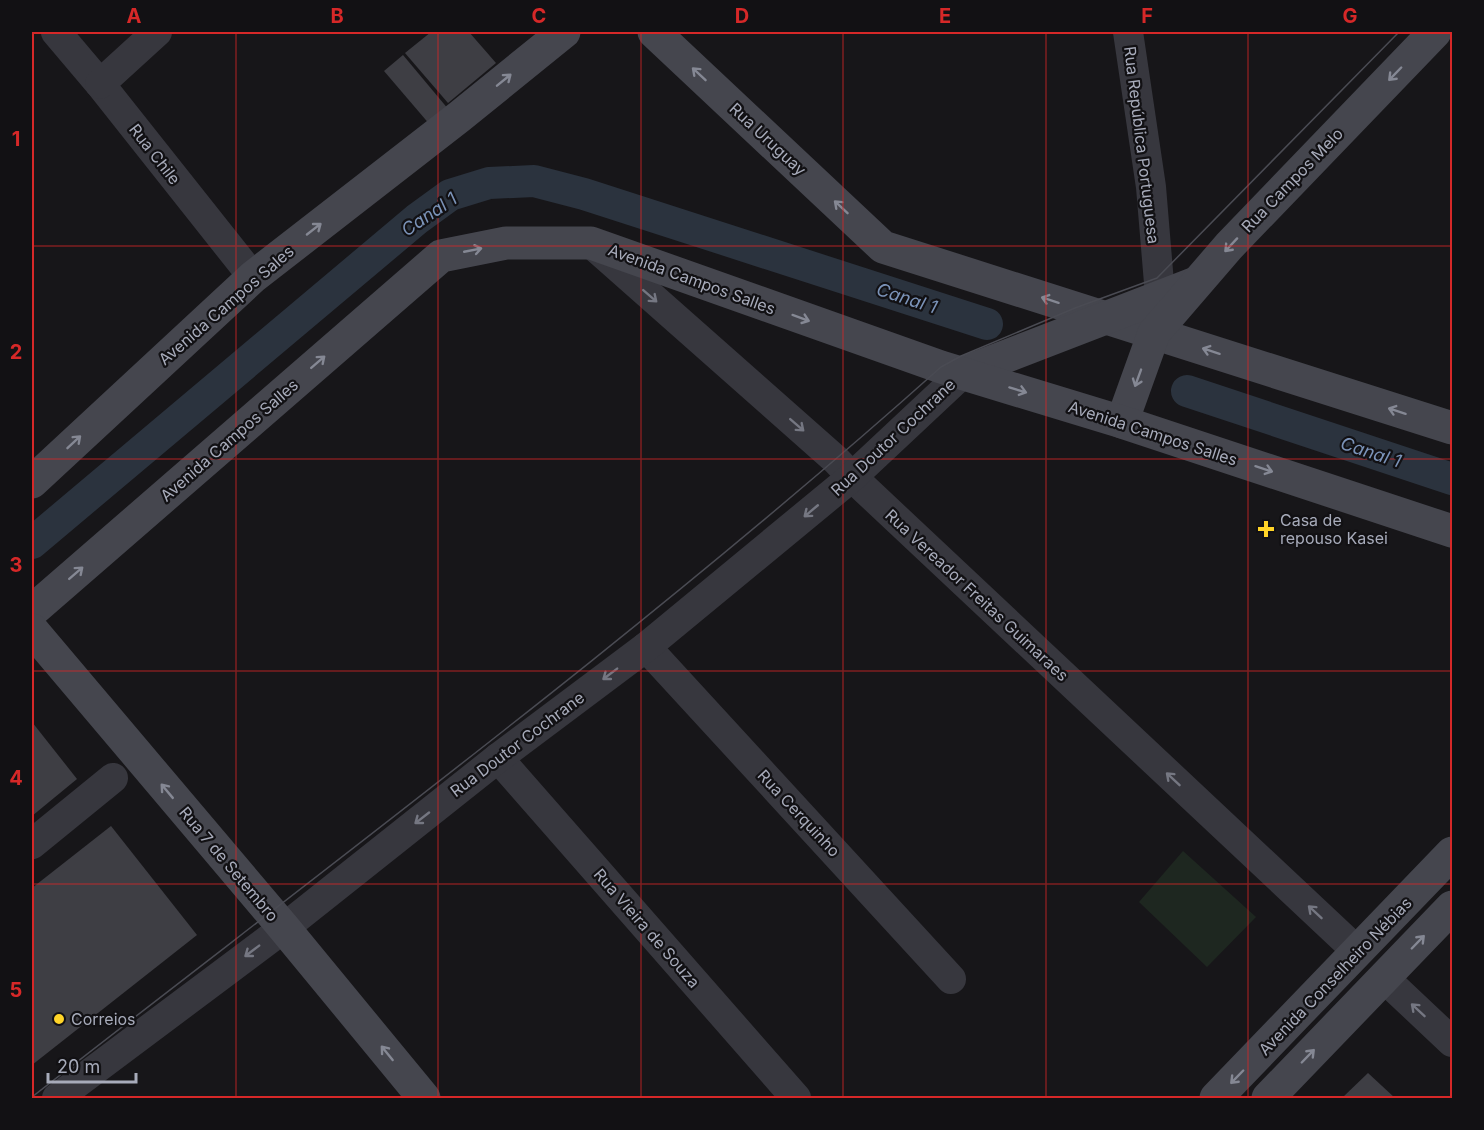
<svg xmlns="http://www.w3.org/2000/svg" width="1484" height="1130" font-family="Inter,sans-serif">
<rect width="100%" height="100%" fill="#171619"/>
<!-- green -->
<path fill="#1e2720" d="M1183 851 1256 917 1207 967 1139 902Z"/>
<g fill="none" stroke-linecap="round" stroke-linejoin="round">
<!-- canal -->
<g stroke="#2b333e" stroke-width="32">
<path d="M1187 391 1452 479"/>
<path d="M32 543 417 219 450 195 489 183 534 181 584 194 987 324"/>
</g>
</g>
<!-- building -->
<g fill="#3e3e44">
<path d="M431 32H469L496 63 448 103 405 53Z"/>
<path d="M403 55 449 110 431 126 384 71Z"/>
<path d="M32 722 77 779 32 816Z"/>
<path d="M111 826 197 935 32 1065V888Z"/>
<path d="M1368 1073 1395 1098H1342Z"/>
</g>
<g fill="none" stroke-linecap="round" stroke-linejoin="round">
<!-- street -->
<g stroke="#37373e" stroke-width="30">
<path d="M56 32 100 84 253 277"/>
<path d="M1128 32 1151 187 1160 295"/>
<path d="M100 84 157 32"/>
<path d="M593 245 836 460 852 477 1358 952"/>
<path d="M646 647 951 979"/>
<path d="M498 758 796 1098"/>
<path d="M32 844 113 778"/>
<path d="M1384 978 1452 1042"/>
<path d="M57 1098 284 928 498 758 646 647 852 477 963 373"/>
</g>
<!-- secondary -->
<g stroke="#45464e" stroke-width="33">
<path d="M654 32 883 247 1452 428"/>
<path d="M963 373 1196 283"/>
<path d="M1122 422 1154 333 1229 246 1435 32"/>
<path d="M32 482 253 277 459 117 564 32"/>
<path d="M32 611 441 256 506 243H591L941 367 1122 422 1452 531"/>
<path d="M32 630 284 928 424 1098"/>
<path d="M1216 1098 1452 853"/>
<path d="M1268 1098 1452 907"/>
</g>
<!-- tram -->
<path stroke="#4a4b53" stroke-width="1.5" d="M32 1097C338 858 651 626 941 367L961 356 1075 308 1157 278 1399 32"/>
</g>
<!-- one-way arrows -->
<defs><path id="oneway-shaft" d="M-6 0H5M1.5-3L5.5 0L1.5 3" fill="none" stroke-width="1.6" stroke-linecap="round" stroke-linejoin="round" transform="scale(1.5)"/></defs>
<g stroke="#858894">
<use href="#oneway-shaft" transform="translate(699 74) rotate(-137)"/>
<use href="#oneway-shaft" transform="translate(1395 74) rotate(134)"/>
<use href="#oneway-shaft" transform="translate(504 80) rotate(-39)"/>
<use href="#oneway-shaft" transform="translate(841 207) rotate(-137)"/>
<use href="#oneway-shaft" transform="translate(314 229) rotate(-38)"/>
<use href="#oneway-shaft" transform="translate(1231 245) rotate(133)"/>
<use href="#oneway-shaft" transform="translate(473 250) rotate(-11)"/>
<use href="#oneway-shaft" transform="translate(1050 300) rotate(-162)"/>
<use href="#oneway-shaft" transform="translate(801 318) rotate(20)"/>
<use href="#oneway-shaft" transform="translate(1211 351) rotate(-162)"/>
<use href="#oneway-shaft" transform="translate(318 362) rotate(-41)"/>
<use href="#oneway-shaft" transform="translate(1138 378) rotate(110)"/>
<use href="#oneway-shaft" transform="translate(1018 390) rotate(17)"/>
<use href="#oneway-shaft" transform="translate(1397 411) rotate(-162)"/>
<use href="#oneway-shaft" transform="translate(74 442) rotate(-43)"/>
<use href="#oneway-shaft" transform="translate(1264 469) rotate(18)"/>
<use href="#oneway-shaft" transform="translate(76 573) rotate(-41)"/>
<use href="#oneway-shaft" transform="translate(167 791) rotate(-130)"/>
<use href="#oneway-shaft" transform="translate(1418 942) rotate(-46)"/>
<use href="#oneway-shaft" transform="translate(387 1053) rotate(-129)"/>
<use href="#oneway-shaft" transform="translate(1308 1056) rotate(-46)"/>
<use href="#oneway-shaft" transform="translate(1237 1077) rotate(134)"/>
</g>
<g stroke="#757782">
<use href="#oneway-shaft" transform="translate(650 296) rotate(41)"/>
<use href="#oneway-shaft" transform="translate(797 425) rotate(41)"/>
<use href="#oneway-shaft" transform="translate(811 511) rotate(140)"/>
<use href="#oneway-shaft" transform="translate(610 674) rotate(143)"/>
<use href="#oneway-shaft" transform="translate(1173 779) rotate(-137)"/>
<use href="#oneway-shaft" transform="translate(422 818) rotate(142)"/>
<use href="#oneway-shaft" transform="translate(1315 912) rotate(-137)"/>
<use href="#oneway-shaft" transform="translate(252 951) rotate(143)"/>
<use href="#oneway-shaft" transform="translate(1418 1010) rotate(-137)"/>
</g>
<!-- grid -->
<path fill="none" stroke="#d62828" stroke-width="1.5" stroke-opacity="0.55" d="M236 32V1098M438 32V1098M641 32V1098M843 32V1098M1046 32V1098M1248 32V1098M32 246H1452M32 459H1452M32 671H1452M32 884H1452"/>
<!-- markers -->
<g fill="#ffd428" stroke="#121114" stroke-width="2">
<path d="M1263 520h6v6h6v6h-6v6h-6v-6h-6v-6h6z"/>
<circle cx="59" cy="1019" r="6"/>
</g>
<g text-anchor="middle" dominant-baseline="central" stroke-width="4.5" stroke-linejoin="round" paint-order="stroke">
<!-- street labels -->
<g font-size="16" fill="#a7abba" stroke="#121114">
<text transform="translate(768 139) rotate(43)">Rua Uruguay</text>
<text transform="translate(1142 145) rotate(83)">Rua República Portuguesa</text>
<text transform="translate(155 154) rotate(52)">Rua Chile</text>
<text transform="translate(1292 180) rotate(-46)">Rua Campos Melo</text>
<text transform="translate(692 279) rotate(20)">Avenida Campos Salles</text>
<text transform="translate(226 305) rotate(-41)">Avenida Campos Sales</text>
<text transform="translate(1153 433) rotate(18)">Avenida Campos Salles</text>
<text transform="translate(893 437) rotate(-43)">Rua Doutor Cochrane</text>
<text transform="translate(229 440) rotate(-41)">Avenida Campos Salles</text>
<text transform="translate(977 595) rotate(43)">Rua Vereador Freitas Guimaraes</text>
<text transform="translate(517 744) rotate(-37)">Rua Doutor Cochrane</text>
<text transform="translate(799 813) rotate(47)">Rua Cerquinho</text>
<text transform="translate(229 864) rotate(50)">Rua 7 de Setembro</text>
<text transform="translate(647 928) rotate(49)">Rua Vieira de Souza</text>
<text transform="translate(1335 976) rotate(-46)">Avenida Conselheiro Nébias</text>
</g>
<!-- poi labels -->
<g font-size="16" fill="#a7abba" stroke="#121114" text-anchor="start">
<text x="1280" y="520">Casa de<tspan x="1280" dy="18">repouso Kasei</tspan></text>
<text x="71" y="1019">Correios</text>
</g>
<!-- water labels -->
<g font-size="18" font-style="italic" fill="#7b93b8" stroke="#121114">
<text transform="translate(429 214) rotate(-34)">Canal 1</text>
<text transform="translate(907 298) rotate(18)">Canal 1</text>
<text transform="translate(1371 452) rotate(18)">Canal 1</text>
</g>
</g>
<!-- border -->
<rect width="1484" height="1130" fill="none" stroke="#121114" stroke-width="66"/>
<!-- scale -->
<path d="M48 1073v9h88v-9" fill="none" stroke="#a7abba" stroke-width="3"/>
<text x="57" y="1073" font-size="18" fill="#a7abba" stroke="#121114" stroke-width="4.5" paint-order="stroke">20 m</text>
<rect x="33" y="33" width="1418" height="1064" fill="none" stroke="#d62828" stroke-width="2"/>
<g font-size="20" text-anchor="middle" font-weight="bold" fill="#d62828">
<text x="134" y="23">A</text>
<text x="337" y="23">B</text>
<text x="539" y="23">C</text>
<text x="742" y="23">D</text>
<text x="945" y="23">E</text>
<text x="1147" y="23">F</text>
<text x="1350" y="23">G</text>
<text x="16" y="146">1</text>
<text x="16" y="359">2</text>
<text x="16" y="572">3</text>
<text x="16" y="785">4</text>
<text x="16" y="997">5</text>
</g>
</svg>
